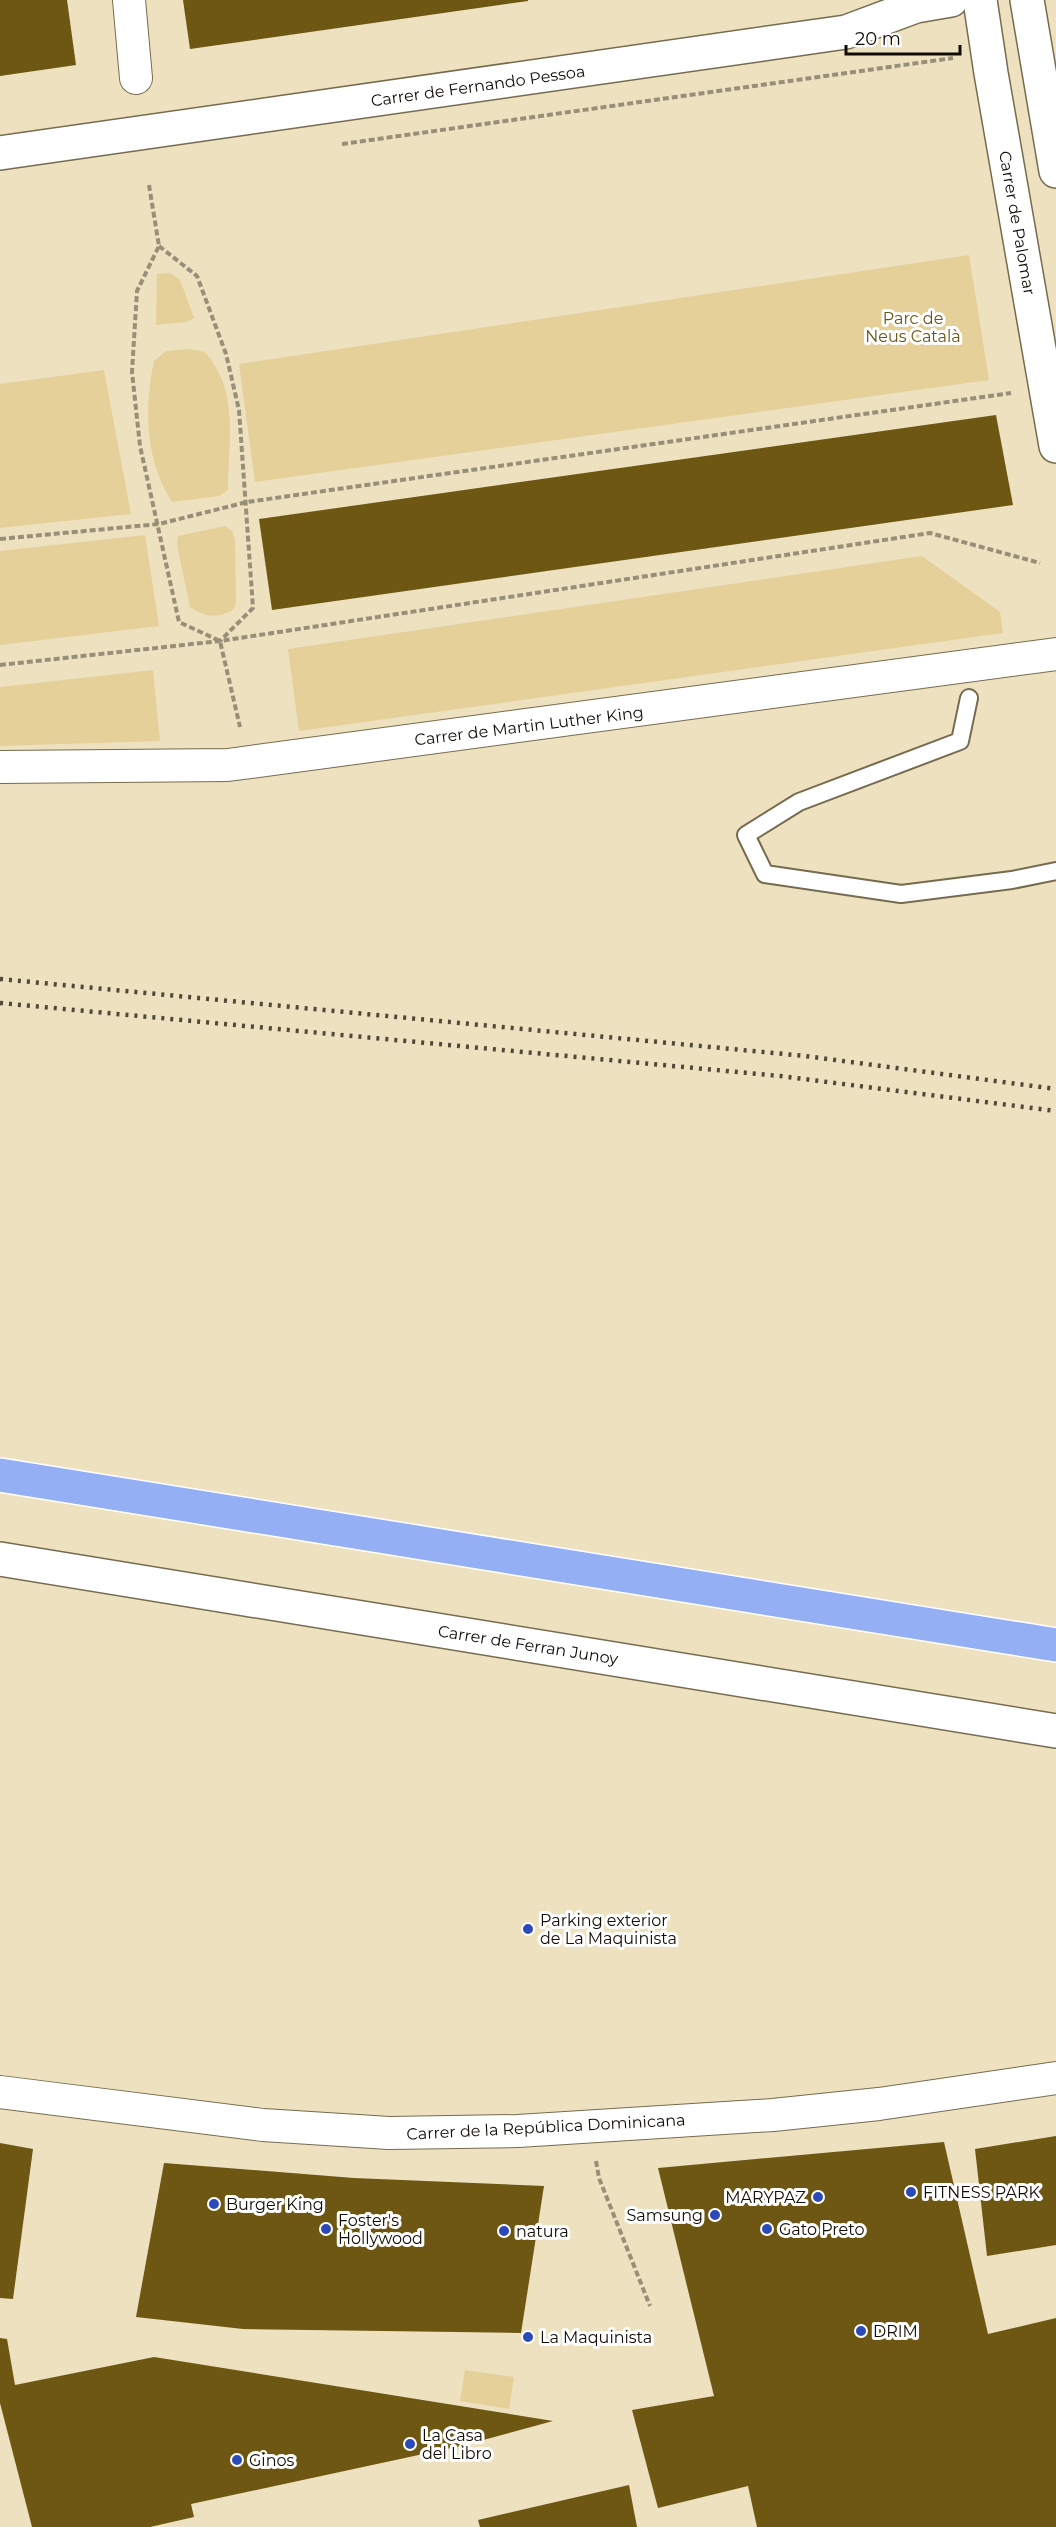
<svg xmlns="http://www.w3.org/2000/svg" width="1056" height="2527" font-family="Montserrat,sans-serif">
<rect width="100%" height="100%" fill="#ede1c0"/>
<!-- green -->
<g fill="#e5d099">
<path d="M969 255 989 380 255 482 239 364Z"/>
<path d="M170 273 180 280 194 318 187 322 156 325 157 274Z"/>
<path d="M189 349 205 352C240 393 228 440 228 490L219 496 172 502C145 459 144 409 154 361L166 351Z"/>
<path d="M104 370 131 514 0 528V384Z"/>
<path d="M225 526 232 531 235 540 236 603 233 610C218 619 204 617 190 607L177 545 178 536Z"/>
<path d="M145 535 159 626 0 645V551Z"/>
<path d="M922 556 1000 612 1003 633 299 731 288 649Z"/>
<path d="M153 670 160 741 0 746V687Z"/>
<path d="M465 2370 514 2377 509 2409 460 2401Z"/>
</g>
<!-- building -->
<g fill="#6e5712">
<path d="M0 0H67L76 65 0 76Z"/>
<path d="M183 0H528V1L190 49Z"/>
<path d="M996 415 1013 505 272 610 259 519Z"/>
<path d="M1056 2136V2245L987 2256 975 2149Z"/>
<path d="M944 2142 988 2334 1056 2318V2527H757L748 2486 658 2508 632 2410 714 2396 658 2168Z"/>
<path d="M0 2143 33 2149 13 2299 0 2298Z"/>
<path d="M164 2163 354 2178 544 2186 521 2333 243 2329 136 2317Z"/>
<path d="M0 2338 7 2339 15 2385 154 2357 553 2421 465 2445 191 2504 194 2517 150 2527H32L0 2403Z"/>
<path d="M629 2485 637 2527H480L478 2520Z"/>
</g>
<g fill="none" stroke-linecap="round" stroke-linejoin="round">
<defs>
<path id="lane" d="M969 698 960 741 799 802 746 835 765 874 901 894 1012 880 1056 871"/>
<g id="street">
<path d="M129 0 136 78"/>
<path d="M0 767 228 765 1056 654"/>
<path d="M0 2092 263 2125 389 2133 518 2131 773 2115 879 2104 1056 2078"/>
</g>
<g id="secondary">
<path d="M980 0 991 73 1056 446"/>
<path d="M1027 0 1056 171"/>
<path d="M0 153 846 32 916 6 951 0"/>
<path d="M0 1559 1056 1731"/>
</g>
<path id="highway" d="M0 1475 1056 1645"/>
</defs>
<!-- lane casing -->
<use href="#lane" stroke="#766b4e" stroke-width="20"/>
<!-- street casing -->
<use href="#street" stroke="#766b4e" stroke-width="34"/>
<!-- secondary casing -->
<use href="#secondary" stroke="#766b4e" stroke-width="36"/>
<!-- highway casing -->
<use href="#highway" stroke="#fff" stroke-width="36"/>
<!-- path -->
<g stroke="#988f78" stroke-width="4" stroke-dasharray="6 3" stroke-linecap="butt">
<path d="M342 144 953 58"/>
<path d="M149 185 159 246 137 291 132 372 140 446 179 622 220 641 240 727"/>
<path d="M159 246 197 276 226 354 239 410 253 608 220 641"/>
<path d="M0 539 159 524 247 502 1011 393"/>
<path d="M0 665 220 641 930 533 1040 563"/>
<path d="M596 2161 599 2178 650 2306"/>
</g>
<!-- lane -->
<use href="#lane" stroke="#fff" stroke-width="16"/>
<!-- street -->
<use href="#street" stroke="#fff" stroke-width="32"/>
<!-- secondary -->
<use href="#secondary" stroke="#fff" stroke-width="33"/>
<!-- highway -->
<use href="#highway" stroke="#94aff3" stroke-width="33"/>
<!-- rail -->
<g stroke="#4f4939" stroke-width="4.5" stroke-dasharray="3 6" stroke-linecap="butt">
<path d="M0 979 805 1056 1056 1089"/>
<path d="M0 1003 780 1076 1056 1111"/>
</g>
</g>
<!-- markers -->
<g fill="#2b49b9" stroke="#fff" stroke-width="2">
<circle cx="528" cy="1929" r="6"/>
<circle cx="911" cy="2192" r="6"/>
<circle cx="818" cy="2197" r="6"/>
<circle cx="214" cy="2204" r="6"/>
<circle cx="715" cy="2215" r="6"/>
<circle cx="326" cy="2229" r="6"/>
<circle cx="767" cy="2229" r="6"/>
<circle cx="504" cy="2231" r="6"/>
<circle cx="861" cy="2331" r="6"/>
<circle cx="528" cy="2337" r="6"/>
<circle cx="410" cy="2444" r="6"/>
<circle cx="237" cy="2460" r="6"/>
</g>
<g text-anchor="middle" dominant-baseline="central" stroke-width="6" stroke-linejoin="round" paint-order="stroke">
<!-- street labels -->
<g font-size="16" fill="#100c03" stroke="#fff">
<text transform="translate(478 86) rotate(-8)">Carrer de Fernando Pessoa</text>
<text transform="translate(1017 223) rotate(80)">Carrer de Palomar</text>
<text transform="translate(529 726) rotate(-7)">Carrer de Martin Luther King</text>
<text transform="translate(528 1645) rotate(9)">Carrer de Ferran Junoy</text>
<text transform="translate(546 2127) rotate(-3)">Carrer de la República Dominicana</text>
</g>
<!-- park labels -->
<g font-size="16" fill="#6a5515" stroke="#fff">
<text x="913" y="318">Parc de<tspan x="913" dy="18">Neus Català</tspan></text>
</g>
<!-- poi labels -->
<g font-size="16" fill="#100c03" stroke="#fff" text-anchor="start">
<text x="540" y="1920">Parking exterior<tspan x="540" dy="18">de La Maquinista</tspan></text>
<text x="923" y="2192">FITNESS PARK</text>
<text x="806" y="2197" text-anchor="end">MARYPAZ</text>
<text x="226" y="2204">Burger King</text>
<text x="703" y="2215" text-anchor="end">Samsung</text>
<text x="338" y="2220">Foster's<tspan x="338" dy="18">Hollywood</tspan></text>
<text x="779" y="2229">Gato Preto</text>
<text x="516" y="2231">natura</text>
<text x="873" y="2331">DRIM</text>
<text x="540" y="2337">La Maquinista</text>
<text x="422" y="2435">La Casa<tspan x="422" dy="18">del Libro</tspan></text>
<text x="249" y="2460">Ginos</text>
</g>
</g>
<!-- scale -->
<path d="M846 45v9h114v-9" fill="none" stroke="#100c03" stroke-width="3"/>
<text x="855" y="45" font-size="18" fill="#100c03" stroke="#ffffff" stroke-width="4.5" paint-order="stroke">20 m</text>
</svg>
